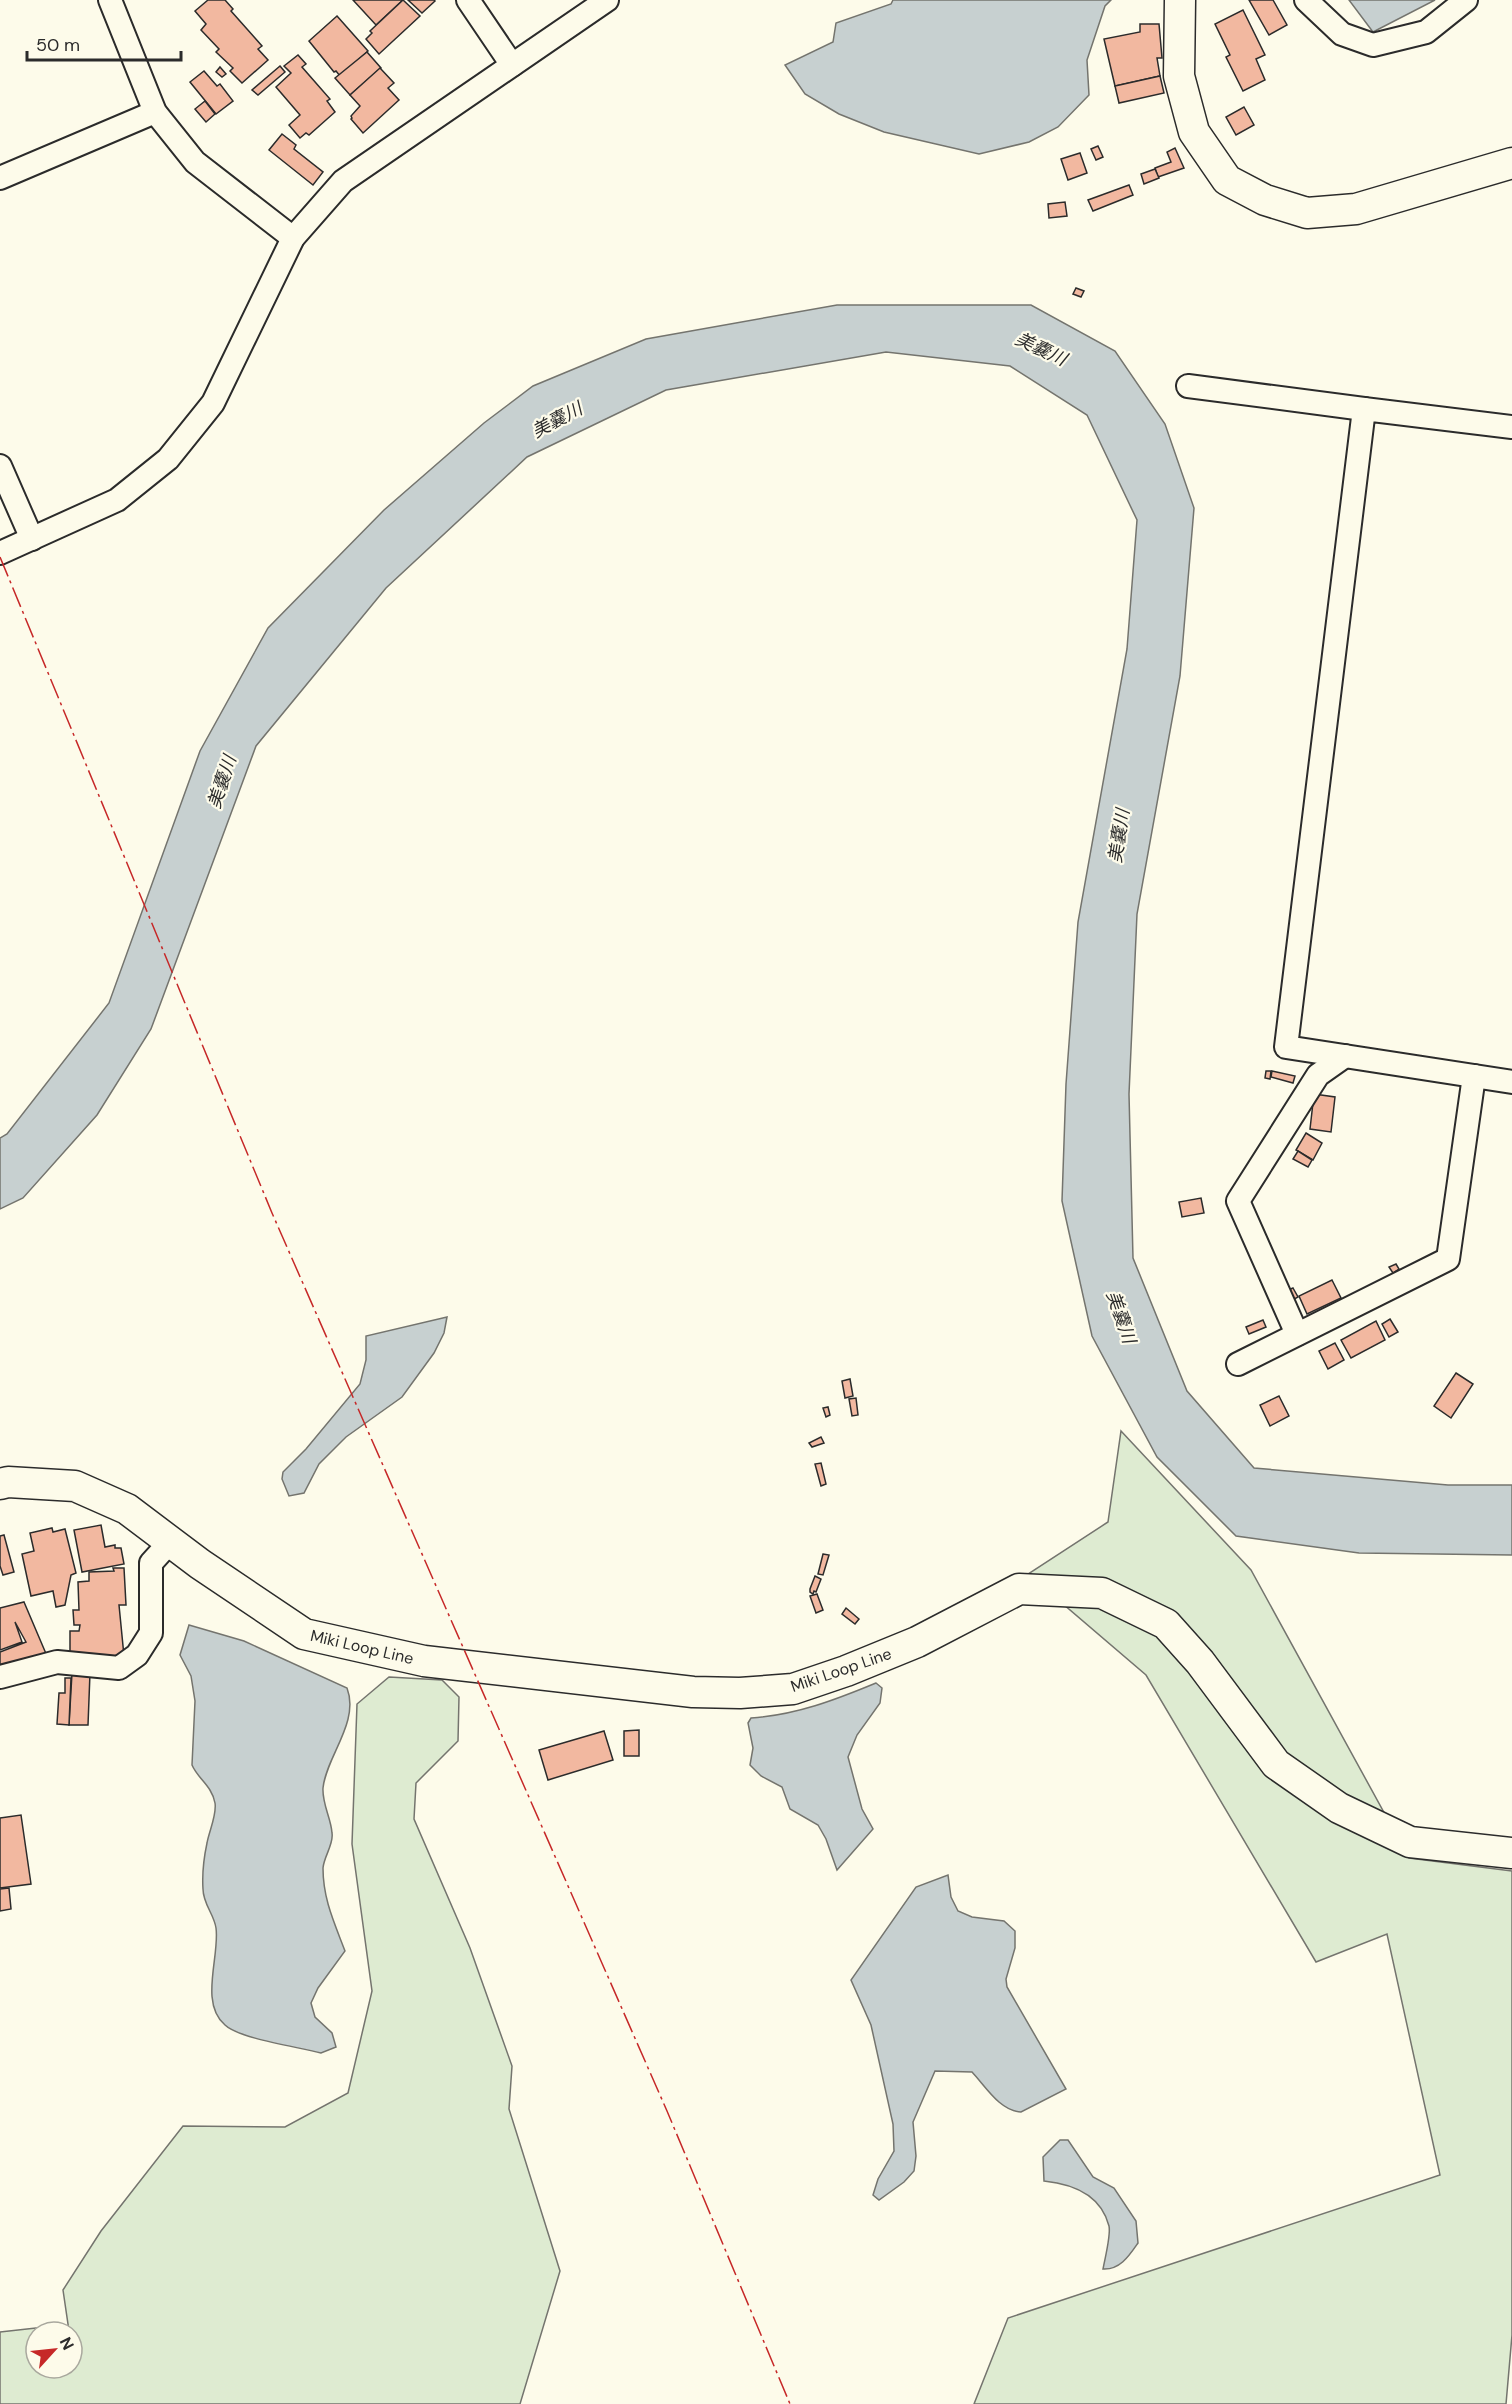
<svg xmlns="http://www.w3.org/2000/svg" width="1512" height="2404" font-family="'DM Sans','Noto Sans JP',sans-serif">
<rect width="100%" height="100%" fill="#fdfbea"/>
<!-- green -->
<g fill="#deebd1" stroke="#74746e" stroke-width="1.5" fill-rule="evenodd">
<path d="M1121 1431 1251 1570 1409 1858 1512 1871V2335L1506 2404H974L1008 2318 1440 2175 1387 1934 1316 1962 1146 1675 1028 1574 1108 1522Z"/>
<path d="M389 1677 442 1680 459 1697 458 1741 416 1783 414 1819 470 1948 512 2066 509 2109 560 2271 520 2404H0V2332L36 2328 69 2331 63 2290 101 2231 183 2126 285 2127 348 2093 372 1991 352 1844 357 1704ZM36 2332H72V2368H36Z"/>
</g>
<!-- water -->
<g fill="#c7d0d0" stroke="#74746e" stroke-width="1.5">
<path d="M893 0H1111L1105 6 1087 60 1089 95 1058 127 1029 142 979 154 884 132 839 114 805 94 785 65 833 42 836 23 891 4Z"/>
<path d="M1349 0H1435L1373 32Z"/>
<path d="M837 305H1031L1115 351 1165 424 1194 508 1180 676 1137 914 1129 1094 1133 1258 1187 1391 1254 1468 1448 1485H1512V1555L1359 1553 1236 1536 1157 1457 1092 1336 1062 1201 1066 1084 1078 922 1127 649 1137 520 1087 415 1010 366 886 352 666 390 527 457 386 588 256 746 151 1029 97 1115 23 1198 0 1209V1138L7 1134 109 1003 200 751 268 628 384 510 484 423 533 386 646 339Z"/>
<path d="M447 1317 444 1333 434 1353 402 1397 346 1437 319 1464 304 1493 289 1496 282 1479 283 1472 306 1449 360 1384 366 1360V1336Z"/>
<path d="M189 1625 244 1641 347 1688C360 1722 326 1757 323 1788 322 1804 331 1818 332 1833 334 1844 324 1856 323 1868 323 1899 334 1922 345 1951L318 1988 311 2003 315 2017 332 2033 336 2047 321 2053C299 2047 240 2039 225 2025 199 2003 220 1956 216 1928 214 1914 203 1904 203 1889 202 1874 204 1857 207 1843 209 1831 217 1815 215 1803 212 1786 198 1779 192 1765L195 1701 191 1676 180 1655Z"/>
<path d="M876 1683 882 1688 880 1703 857 1735 848 1757 862 1809 873 1829 837 1870 826 1839 818 1825 790 1809 782 1787 761 1776 750 1765 753 1748 748 1723 751 1718C796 1715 835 1700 876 1683Z"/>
<path d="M948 1875 951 1897 958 1911 972 1917 1004 1921 1015 1931V1948L1006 1979 1007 1987 1066 2089 1021 2112C1000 2111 986 2087 972 2072L935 2071 913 2122 916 2156 914 2171 904 2182 879 2200 873 2195 878 2179 894 2151 893 2124 871 2025 851 1980 916 1887Z"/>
<path d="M1060 2140H1068L1093 2177 1114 2188 1136 2221 1138 2243C1129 2256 1120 2270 1103 2269 1105 2258 1111 2235 1109 2226 1101 2195 1073 2184 1044 2181L1043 2157Z"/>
</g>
<!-- building -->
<g fill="#f2b8a0" stroke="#2b2b2b" stroke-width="1.5">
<path d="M208 0H225L233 9 231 11 262 46 258 49 268 60 242 83 230 71 233 68 216 52 219 49 201 30 206 24 195 11Z"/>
<path d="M353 0H403L376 25Z"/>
<path d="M403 0 420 16 379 54 366 39 372 33 370 31Z"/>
<path d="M408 0H434L435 1 422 13Z"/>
<path d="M1249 0H1273L1287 25 1269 35Z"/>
<path d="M1243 10 1265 55 1256 59 1265 80 1243 91 1226 57 1230 55 1215 24Z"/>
<path d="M337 16 368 51 340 76 336 71 334 72 309 41Z"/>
<path d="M1140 24H1159L1162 58H1157L1160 76 1115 86 1104 39 1140 32Z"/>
<path d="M367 52 381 68 350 95 335 78Z"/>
<path d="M298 55 306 64 302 67 330 99 327 101 335 112 309 135 306 133 300 138 289 125 300 115 276 87 291 73 284 66Z"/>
<path d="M280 66 285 72 258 95 252 90Z"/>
<path d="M220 67 226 74 222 77 216 72Z"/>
<path d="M380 68 394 83 388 88 399 100 363 133 351 119 352 118 351 116 360 106 350 95Z"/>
<path d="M204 71 217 86 220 84 233 101 216 114 190 82Z"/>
<path d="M1160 76 1164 93 1119 103 1115 86Z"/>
<path d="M205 101 215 114 206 122 195 109Z"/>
<path d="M1244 107 1254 125 1236 135 1226 117Z"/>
<path d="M282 134 296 145 294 149 323 172 313 185 269 150Z"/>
<path d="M1098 146 1103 157 1096 160 1091 149Z"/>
<path d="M1175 148 1184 168 1158 177 1155 168 1171 162 1167 152Z"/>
<path d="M1080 153 1087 173 1068 180 1061 159Z"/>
<path d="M1155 169 1159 178 1144 184 1141 174Z"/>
<path d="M1129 185 1133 195 1093 211 1088 200Z"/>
<path d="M1065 202 1067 216 1049 218 1048 204Z"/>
<path d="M1076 288 1084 291 1081 297 1073 294Z"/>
<path d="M1266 1071H1271L1270 1079 1265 1078Z"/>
<path d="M1272 1071 1295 1076 1293 1083 1271 1077Z"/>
<path d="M1314 1094 1335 1097 1331 1132 1310 1129Z"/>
<path d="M1306 1133 1322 1143 1313 1160 1296 1150Z"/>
<path d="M1298 1151 1312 1160 1308 1167 1293 1159Z"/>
<path d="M1201 1198 1204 1213 1182 1217 1179 1202Z"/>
<path d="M1396 1264 1399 1269 1393 1273 1389 1267Z"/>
<path d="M1332 1280 1341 1298 1307 1314 1299 1296Z"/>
<path d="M1293 1288 1298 1297 1291 1301 1286 1291Z"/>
<path d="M1390 1319 1398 1332 1389 1337 1382 1324Z"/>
<path d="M1263 1320 1266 1327 1249 1334 1246 1327Z"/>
<path d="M1376 1321 1385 1340 1351 1358 1341 1340Z"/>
<path d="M1335 1343 1344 1360 1328 1369 1319 1351Z"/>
<path d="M1456 1373 1473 1384 1451 1418 1434 1406Z"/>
<path d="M850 1379 853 1396 845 1398 842 1381Z"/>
<path d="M1279 1396 1289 1416 1270 1426 1260 1405Z"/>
<path d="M856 1398 858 1415 852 1416 849 1399Z"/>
<path d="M828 1407 830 1415 826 1417 823 1408Z"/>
<path d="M821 1437 824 1443 812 1447 809 1443Z"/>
<path d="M821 1463 826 1484 821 1486 815 1464Z"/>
<path d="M101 1525 105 1547 115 1545V1548H121L124 1564 82 1572 74 1530Z"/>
<path d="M52 1528 53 1532 65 1529 76 1573 71 1575 65 1605 56 1607 53 1591 31 1596 22 1554 34 1551 30 1533Z"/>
<path d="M4 1535 14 1572 3 1575 0 1566V1536Z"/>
<path d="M823 1554 829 1555 823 1575 818 1574Z"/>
<path d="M113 1568H124L126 1605H119L124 1656 75 1658 70 1653V1631H79L80 1625H74L73 1610H79L78 1582 89 1581V1572L114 1571Z"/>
<path d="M815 1576 821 1579 816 1592 814 1591 813 1594 810 1592V1589Z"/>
<path d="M817 1594 823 1610 816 1613 810 1596Z"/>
<path d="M24 1602 47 1656 0 1671V1652L26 1642 15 1622 22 1642 0 1650V1608Z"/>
<path d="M846 1608 859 1619 855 1624 842 1614Z"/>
<path d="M72 1673H90L88 1725H69Z"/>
<path d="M65 1678H71L69 1725 57 1724 59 1693H65Z"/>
<path d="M639 1730V1756H624V1731Z"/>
<path d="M604 1731 613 1760 548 1780 539 1750Z"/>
<path d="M21 1815 31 1884 0 1888V1818Z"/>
<path d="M9 1888 11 1909 0 1911V1889Z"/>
</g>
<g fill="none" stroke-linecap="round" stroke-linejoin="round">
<defs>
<g id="minor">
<path d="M110 0 155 112 195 162 293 238"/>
<path d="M468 0 512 65"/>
<path d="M1306 0 1342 34 1373 45 1426 32 1466 0"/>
<path d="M0 178 155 112"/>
<path d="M1188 386 1364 409"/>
<path d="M1512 427 1364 409 1286 1047 1512 1082"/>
<path d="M0 466 32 539"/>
<path d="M0 553 117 500 168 459 213 403 293 238 343 181 607 0"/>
<path d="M1297 1334 1238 1201 1318 1075 1345 1056"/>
<path d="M1238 1364 1448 1259 1474 1076"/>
<path d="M0 1677 57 1662 119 1668 137 1655 151 1633V1563L171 1541"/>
</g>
<g id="major">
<path d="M1180 0 1179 76 1194 132 1227 180 1265 200 1307 213 1356 209 1512 163"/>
<path d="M0 1484 8 1482 75 1486 127 1509 200 1564 304 1634 424 1661 693 1692 740 1693 793 1689 846 1671 917 1642 1019 1589 1102 1593 1166 1624 1200 1662 1276 1764 1339 1808 1410 1842 1512 1853"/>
</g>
</defs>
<!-- minor casing -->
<use href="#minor" stroke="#2b2b2b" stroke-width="26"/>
<!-- major casing -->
<use href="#major" stroke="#2b2b2b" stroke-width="33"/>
<!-- minor -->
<use href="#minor" stroke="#fdfbea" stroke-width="22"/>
<!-- major -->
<use href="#major" stroke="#fdfbea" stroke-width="30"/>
<!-- power -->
<path stroke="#c62828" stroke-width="1.5" stroke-dasharray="21 4.5 3 4.5" stroke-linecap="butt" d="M0 557 272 1213 667 2111 790 2404"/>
</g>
<g text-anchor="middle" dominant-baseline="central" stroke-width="4.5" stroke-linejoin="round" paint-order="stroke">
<!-- street labels -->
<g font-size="16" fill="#2b2b2b" stroke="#fdfbea">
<text transform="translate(362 1647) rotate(13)">Miki Loop Line</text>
<text transform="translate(841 1670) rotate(-19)">Miki Loop Line</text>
</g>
<!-- water labels -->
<g font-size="18" font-style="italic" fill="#2b2b2b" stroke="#fdfbea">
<text transform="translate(1041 349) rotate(25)">美嚢川</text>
<text transform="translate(557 420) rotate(-28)">美嚢川</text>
<text transform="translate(222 782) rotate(-72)">美嚢川</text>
<text transform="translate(1119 836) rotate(-81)">美嚢川</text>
<text transform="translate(1121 1317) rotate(71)">美嚢川</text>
</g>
</g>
<!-- north arrow -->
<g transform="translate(54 2350) rotate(63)"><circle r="28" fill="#fdfbea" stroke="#a9a89e" stroke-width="1.5"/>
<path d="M0-4.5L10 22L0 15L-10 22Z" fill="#c62828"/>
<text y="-9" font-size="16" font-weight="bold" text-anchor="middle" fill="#2b2b2b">N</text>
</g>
<!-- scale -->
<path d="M27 51v9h154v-9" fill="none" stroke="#2b2b2b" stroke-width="3"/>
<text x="36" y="51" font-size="18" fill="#2b2b2b" stroke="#fdfbea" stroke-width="4.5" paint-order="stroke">50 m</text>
</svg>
